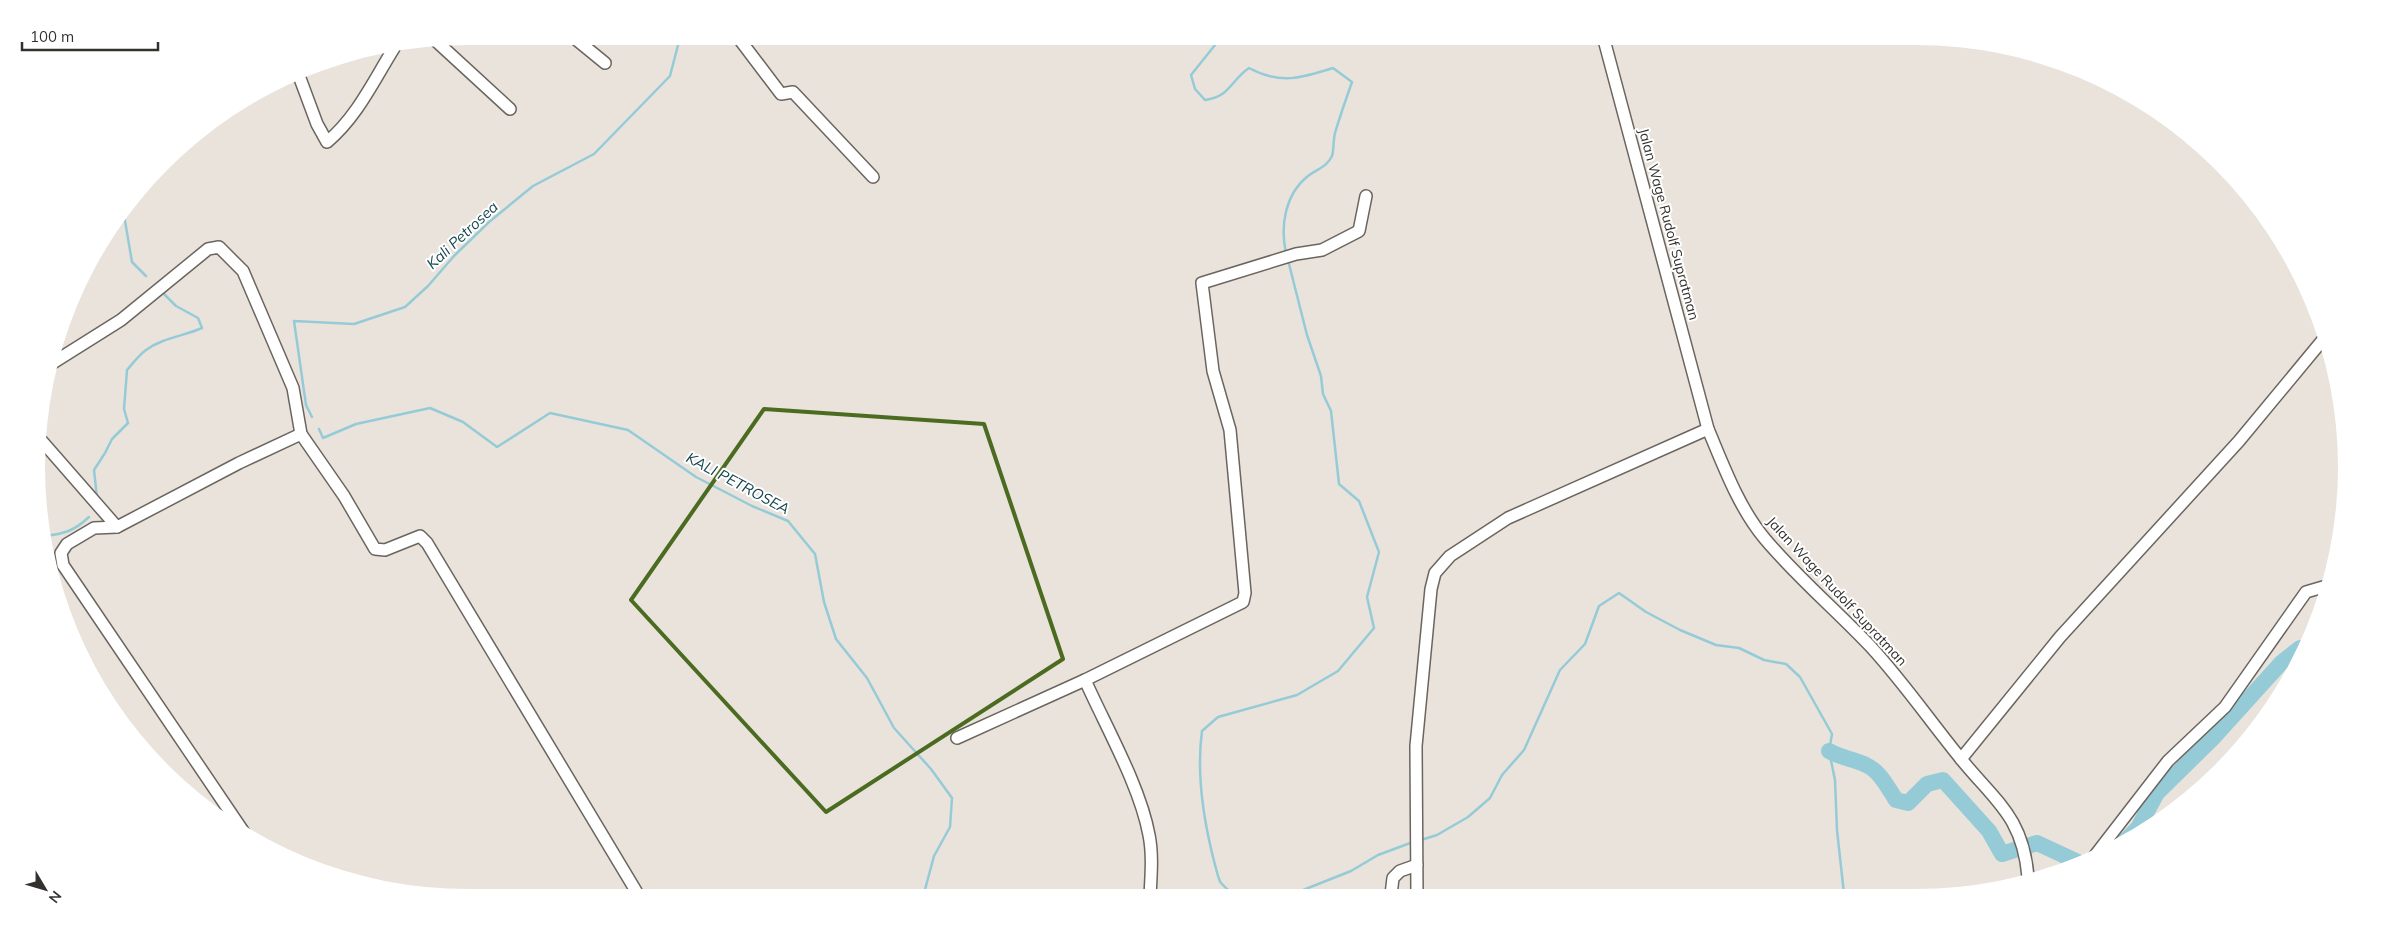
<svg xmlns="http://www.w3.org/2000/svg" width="2383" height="934" font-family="Mulish,sans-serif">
<rect width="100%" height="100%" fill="#eae3db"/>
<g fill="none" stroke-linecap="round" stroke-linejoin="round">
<!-- stream -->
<g stroke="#95cbd7" stroke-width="2.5">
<path d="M1161 36 1176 38 1178 36"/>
<path d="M1218 36 1219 40 1191 75 1195 89 1205 100C1231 96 1230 81 1249 68 1280 85 1302 78 1333 68L1352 82C1346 99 1340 116 1335 133 1333 141 1334 150 1332 156 1327 167 1317 169 1308 176 1285 194 1280 226 1286 253"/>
<path d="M124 215 132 262 146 276"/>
<path d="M312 417 306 405 294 321 354 324 405 307 428 286 454 256 489 222 533 186 594 154 670 76 678 45 676 36"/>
<path d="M319 429 323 438 356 424 430 408 463 422 497 447 550 413 628 430 696 477 752 506 788 521 815 554 824 602 836 639 867 678 894 728 931 769 952 798 950 827 934 856 923 897"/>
<path d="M97 498 94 470 105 453 112 439 128 423 124 409 127 370C133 363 139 355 146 350 162 338 184 336 202 328L198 318 176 306 161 291"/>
<path d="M44 536C64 534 74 531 89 517"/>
<path d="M1421 840 1437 835 1468 817 1490 798 1502 775 1524 750 1560 670 1585 644 1599 606 1619 593 1646 612 1680 630 1716 645 1739 648 1764 660 1786 664 1800 677 1832 734 1829 751 1835 780 1837 830 1844 894"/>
<path d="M1244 896C1235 896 1227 890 1221 883 1218 879 1217 871 1215 865 1204 823 1196 775 1202 731L1218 717 1297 695 1338 671 1374 628 1367 597 1379 552 1359 501 1339 484 1331 411 1323 394 1321 376 1307 335 1288 260"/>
<path d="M1288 896 1351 871 1378 855 1413 842"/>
</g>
<!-- river -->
<g stroke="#95cbd7" stroke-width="16">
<path d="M1829 751C1841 758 1854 759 1866 765 1880 771 1888 788 1896 800L1908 803 1927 784 1943 780 1989 831 2002 854 2037 843 2078 862"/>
<path d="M2124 842 2138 828 2157 793 2214 737 2281 663 2300 648"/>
</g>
<defs>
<g id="minor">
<path d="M572 36 605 63"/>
<path d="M737 36 781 94 793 92 873 177"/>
<path d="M1603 36 1708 429C1724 467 1739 508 1765 539 1798 578 1837 611 1871 647 1904 683 1930 721 1961 759 1996 802 2023 817 2028 877"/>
<path d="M436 41 510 109"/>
<path d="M298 73 317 124 327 142C357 117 374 80 394 48"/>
<path d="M51 364 121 320 208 249 219 247 243 271 293 388 301 434 344 496 375 549 385 550 420 536 427 543 636 891V897"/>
<path d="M41 440 117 527"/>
<path d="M1085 680C1106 727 1140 786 1149 835 1153 855 1151 876 1150 896"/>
<path d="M957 738 1085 680 1243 602 1245 593 1230 430 1213 371 1202 283 1296 254 1322 250 1359 231 1366 196"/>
<path d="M1961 759 2060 637 2239 441 2326 336"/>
<path d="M245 834 63 565 61 553 67 544 94 528 117 527 239 463 301 434"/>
<path d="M2093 858 2168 761 2225 707 2306 592 2323 587 2327 590"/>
<path d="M1391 895 1393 878 1400 871 1417 865"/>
<path d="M1417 895 1416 746 1431 589 1435 573 1450 556 1508 518 1708 429"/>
</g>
</defs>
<!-- minor casing -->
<use href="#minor" stroke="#6b655f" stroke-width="14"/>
<!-- minor -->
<use href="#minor" stroke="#fff" stroke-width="11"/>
</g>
<!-- marked area -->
<path fill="none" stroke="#4b6b21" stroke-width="4" stroke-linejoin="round" d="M764 409 984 424 1063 659 826 812 631 600Z"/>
<g text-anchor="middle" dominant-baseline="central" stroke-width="4" stroke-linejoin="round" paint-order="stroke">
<!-- street labels -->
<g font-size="14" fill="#33312e" stroke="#fff">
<text transform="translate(1669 224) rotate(75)">Jalan Wage Rudolf Supratman</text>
<text transform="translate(1837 591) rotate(47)">Jalan Wage Rudolf Supratman</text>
</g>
<!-- water labels -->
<g font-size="15" font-style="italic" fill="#164750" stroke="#fff">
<text transform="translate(462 235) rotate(-43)">Kali Petrosea</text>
<text transform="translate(738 483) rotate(28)">KALI PETROSEA</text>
</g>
</g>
<!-- crop -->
<path d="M0 0H2383V934H0ZM467 45H1916A422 422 0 0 1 2338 467V467A422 422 0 0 1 1916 889H467A422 422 0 0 1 45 467V467A422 422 0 0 1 467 45Z" fill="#fff" fill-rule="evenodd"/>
<!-- north arrow -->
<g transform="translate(45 889) rotate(128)" stroke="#ffffff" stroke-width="4" paint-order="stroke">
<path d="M0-4L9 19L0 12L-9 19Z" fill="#33312e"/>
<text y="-8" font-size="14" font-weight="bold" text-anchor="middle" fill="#33312e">N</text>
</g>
<!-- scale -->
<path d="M22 42v8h136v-8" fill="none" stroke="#33312e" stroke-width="2.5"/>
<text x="30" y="42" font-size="15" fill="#33312e" stroke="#ffffff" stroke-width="4" paint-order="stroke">100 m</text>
</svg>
